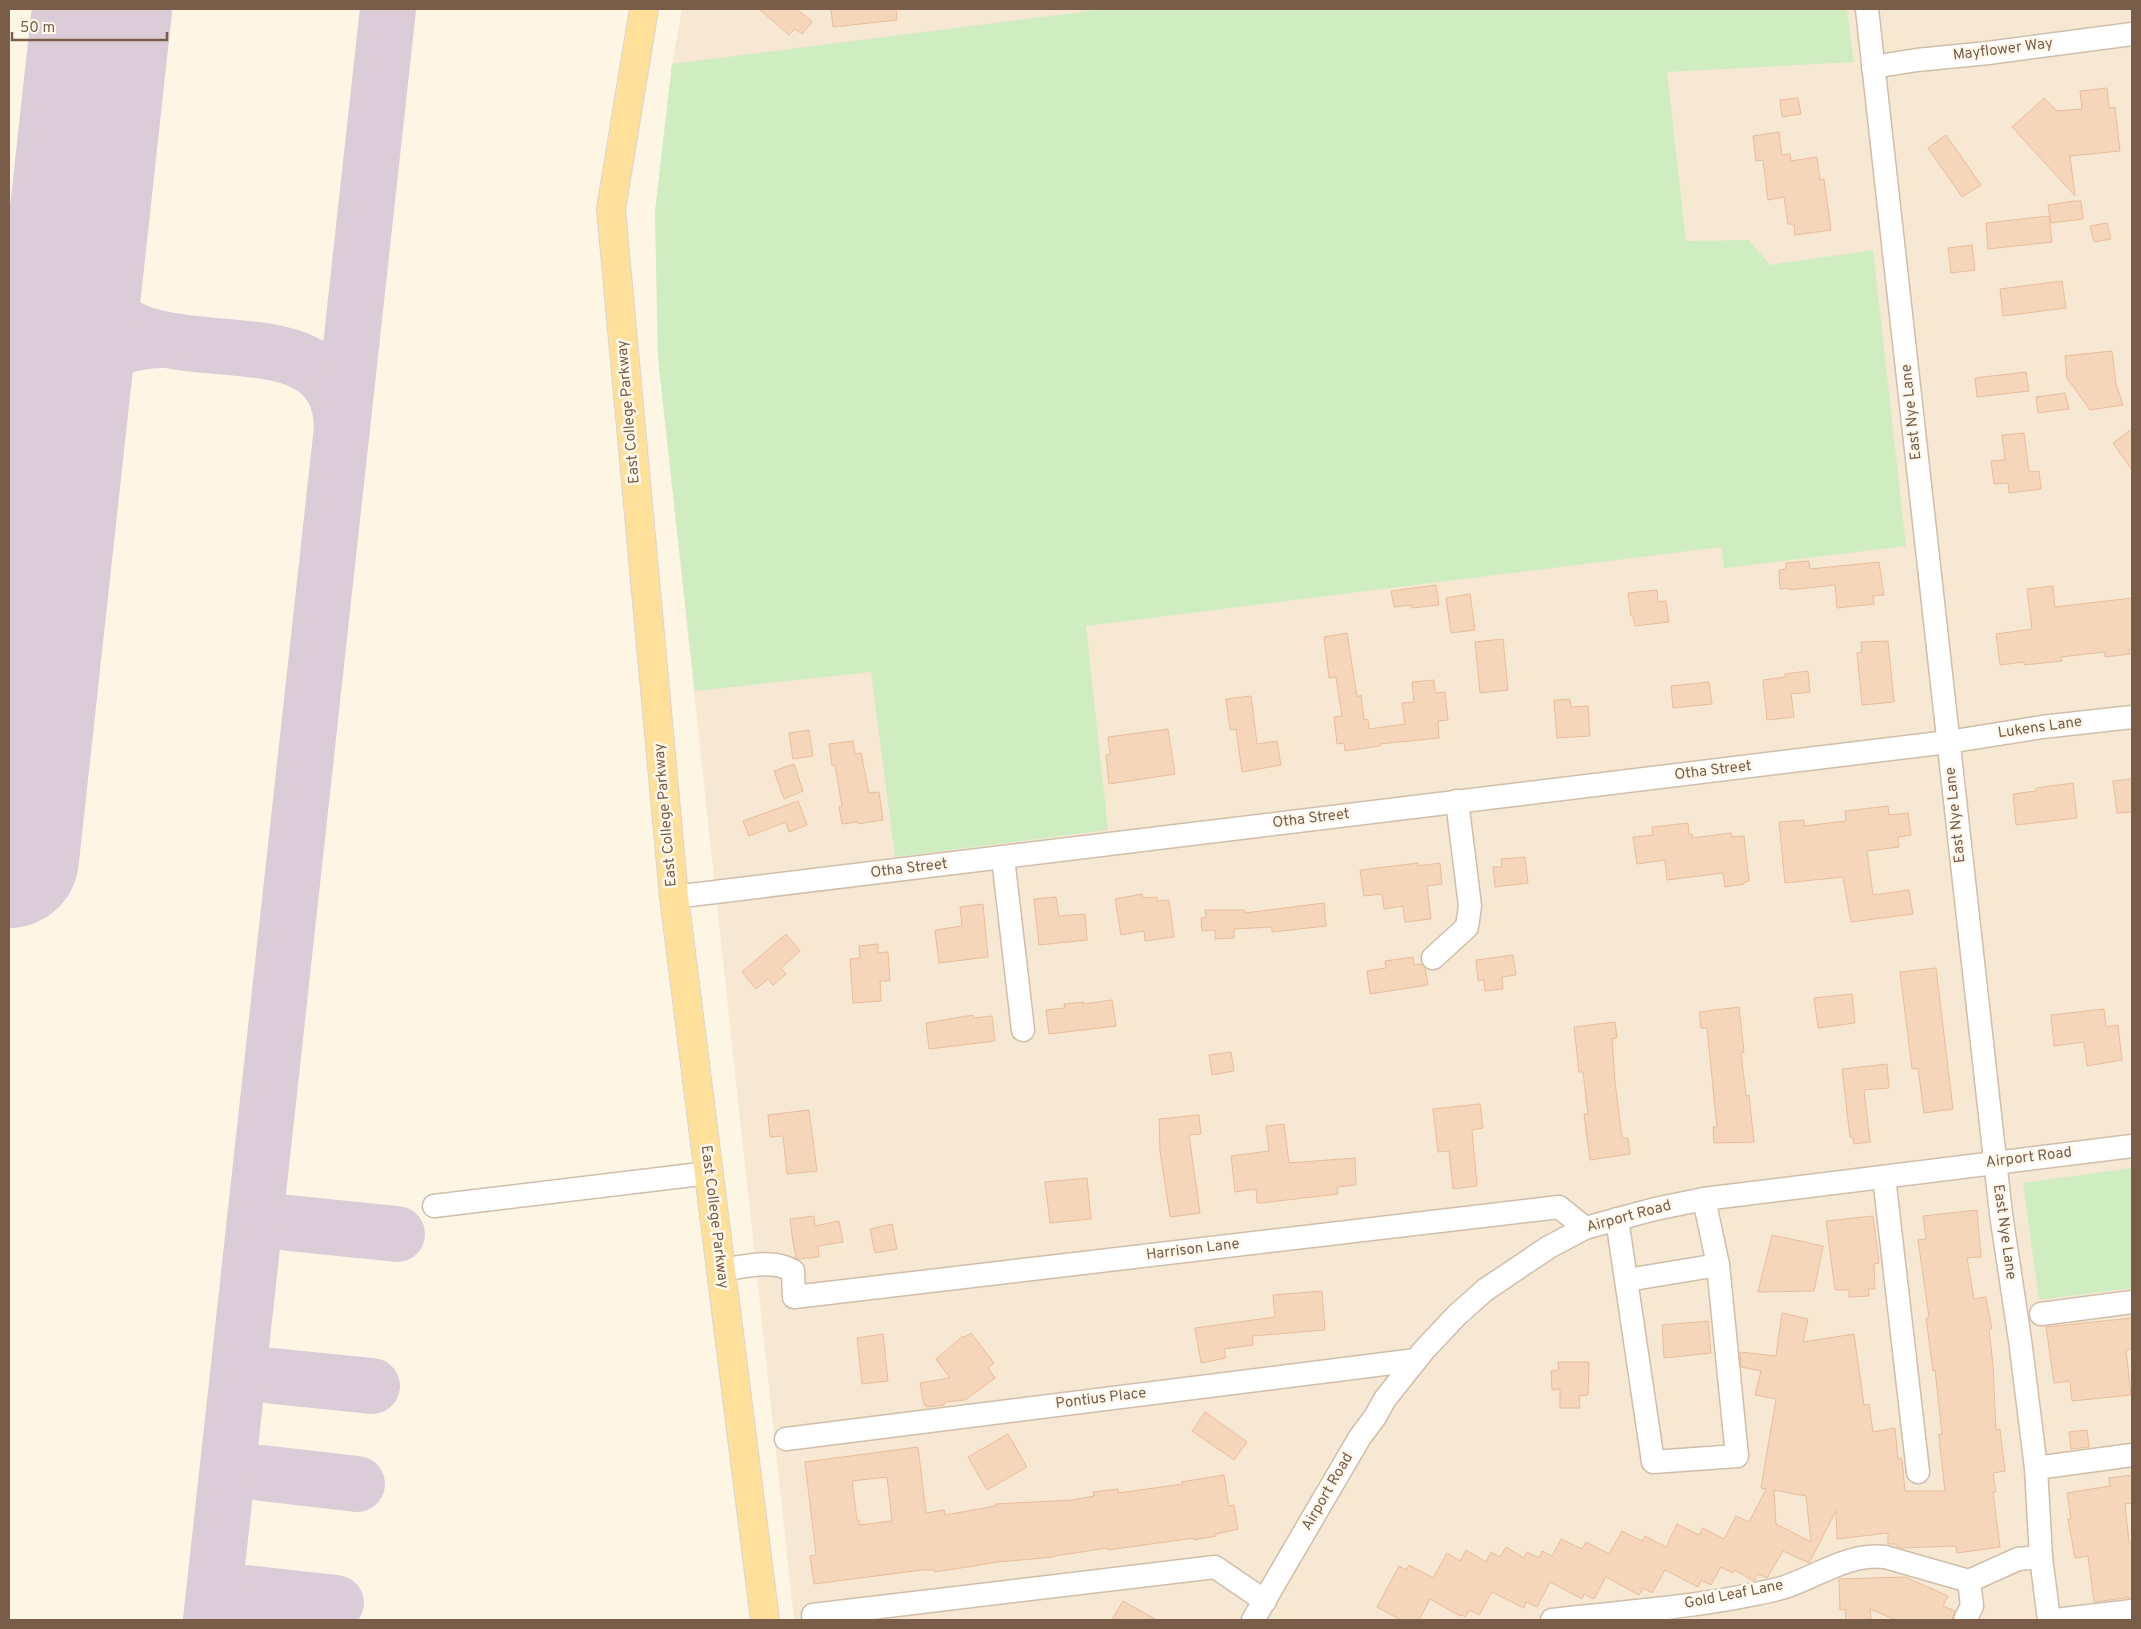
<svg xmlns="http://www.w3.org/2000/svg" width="2141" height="1629" font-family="Overpass,sans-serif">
<rect width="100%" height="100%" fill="#fef6e5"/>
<!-- residential -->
<path fill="#f6e8d3" d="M682 9H2132V1620H794L658 358 655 212 672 64Z"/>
<!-- green -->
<g fill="#d0edc2">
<path d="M1104 9H1847L1854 62 1667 72 1686 241 1749 240 1770 265 1873 250 1906 546 1724 568 1721 547 1086 626 1108 830 895 857 871 672 695 691 658 358 655 212 672 64Z"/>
<path d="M2132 1168V1288L2039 1300 2023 1183Z"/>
</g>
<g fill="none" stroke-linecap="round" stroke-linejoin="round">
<!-- taxiway -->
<g stroke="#dcccd7" stroke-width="56">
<path d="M101 47 80 245C80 267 86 288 100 305 160 383 341 301 342 430"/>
<path d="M9 315C54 298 70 267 76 221"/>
<path d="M9 333C49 358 56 394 52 438"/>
<path d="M39 613 59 422C69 368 107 341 162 340"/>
<path d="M289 1223 397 1234"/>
<path d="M273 1376 372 1386"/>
<path d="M262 1473 357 1484"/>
<path d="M246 1593 336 1603"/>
<path d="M211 1620 388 9"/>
</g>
<!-- runway -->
<path stroke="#dcccd7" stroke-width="140" d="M9 858 102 9"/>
</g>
<!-- building -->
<g fill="#f5d6bb" stroke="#e9bd9a" fill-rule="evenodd">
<path d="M759 9H797L812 22 802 34 795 29 789 35Z"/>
<path d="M831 9H896L897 20 833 27Z"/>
<path d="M2107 88 2109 108 2115 107 2120 151 2070 156 2075 196 2012 127 2044 98 2057 111 2082 109 2080 91Z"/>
<path d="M1798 98 1801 114 1782 117 1780 100Z"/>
<path d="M1779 132 1782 155 1790 154 1791 161 1817 157 1820 180 1824 179 1831 230 1795 235 1794 224H1788L1784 197 1768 200 1763 160 1756 161 1753 136Z"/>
<path d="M1946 135 1981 185 1962 197 1928 148Z"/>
<path d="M2075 201H2081L2083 219 2051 223 2048 205Z"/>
<path d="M2049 216 2052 242 1988 249 1986 223Z"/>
<path d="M2107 223 2111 239 2094 242 2090 226Z"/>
<path d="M1972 245 1975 270 1951 273 1948 248Z"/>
<path d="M2062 281 2066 308 2003 316 2000 289Z"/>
<path d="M2112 351 2116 384 2123 405 2090 410 2067 378 2065 356Z"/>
<path d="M2026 372 2029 391 1977 397 1975 378Z"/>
<path d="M2065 393 2069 409 2038 413 2036 397Z"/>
<path d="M2132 429V470L2113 443Z"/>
<path d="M2024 433 2029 472 2039 471 2041 489 2009 493 2008 483 1994 484 1991 461 2005 460 2002 435Z"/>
<path d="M1809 561 1810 569 1879 562 1884 595 1873 596 1874 604 1837 608 1835 585 1789 590V588L1780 589 1779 570 1786 569V563Z"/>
<path d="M1436 585 1439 605 1412 608V605L1394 607 1391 591Z"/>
<path d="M2053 586 2055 607 2132 598V649L2129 650 2130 654 2105 657V652L2061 657 2062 661 2024 665V662L2000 665 1996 634 2032 629 2027 589Z"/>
<path d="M1657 590 1658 602 1666 601 1669 622 1635 626 1633 616H1631L1628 593Z"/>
<path d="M1470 594 1475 630 1451 633 1446 598Z"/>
<path d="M1347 633 1357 697 1361 695 1364 720 1368 719 1369 729 1405 724 1402 703 1414 702 1412 682 1434 680 1435 693 1445 692 1448 720 1438 721 1439 738 1380 744V746L1345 751 1344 743 1337 744 1334 717 1342 716 1336 677 1329 678 1324 637Z"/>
<path d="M1503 639 1508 690 1480 693 1475 642Z"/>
<path d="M1888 641 1894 702 1862 705 1857 653 1862 652 1861 642Z"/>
<path d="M1808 671 1810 692 1791 694 1794 717 1767 720 1763 680 1785 677V674Z"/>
<path d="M1709 682 1712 704 1673 708 1671 686Z"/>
<path d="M1251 696 1257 744 1277 741 1281 765 1242 772 1236 729 1230 730 1226 699Z"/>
<path d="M1570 699 1571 707 1588 706 1590 736 1557 738 1554 700Z"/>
<path d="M1168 729 1175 774 1109 784 1106 755H1110L1108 737Z"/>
<path d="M809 730 813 756 793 759 789 733Z"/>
<path d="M853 741 855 754 861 753 869 793 879 792 883 820 858 824V822L842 824 839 807 842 806 835 765 832 766 829 744Z"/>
<path d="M794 764 803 791 784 799 774 771Z"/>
<path d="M2132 779V812L2117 813 2113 781Z"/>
<path d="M2073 783 2077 818 2016 825 2013 794 2036 791V788Z"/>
<path d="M798 801 807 825 789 832 786 822 749 836 743 821Z"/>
<path d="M1888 806 1889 815 1908 813 1911 835 1898 837 1899 847 1867 851 1873 895 1909 890 1913 914 1851 922 1843 877 1785 883 1779 822 1804 820V826L1846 821 1845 811Z"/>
<path d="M1688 823 1689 834H1692V838L1731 833 1732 837 1744 836 1749 881 1744 882V884L1725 887 1723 873 1667 880 1665 860 1637 864 1633 837 1653 835 1652 827Z"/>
<path d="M1525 857 1528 883 1495 887 1493 867H1502L1501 859Z"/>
<path d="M1418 863V866L1440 863 1442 884 1427 886 1431 919 1405 922 1403 906 1384 909 1382 894 1364 896 1360 870Z"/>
<path d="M1142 894 1143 898 1157 897V901L1169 900 1174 937 1145 941 1144 931 1121 935 1115 899Z"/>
<path d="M1056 897 1059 916 1085 914 1087 940 1039 945 1034 899Z"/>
<path d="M1324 903 1326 926 1272 932V927L1234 929V938L1215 939V930L1202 931 1201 918 1206 917 1205 910H1244L1245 913Z"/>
<path d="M983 904 988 957 939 963 935 930 962 926 960 907Z"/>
<path d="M786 934 800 951 781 968 786 974 773 985 768 979 756 989 742 972Z"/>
<path d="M878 944V953L888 952 890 981H880L881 1001 853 1003 850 959 860 958 859 946Z"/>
<path d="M1513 955 1516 975 1502 977 1503 989 1485 991 1484 980 1478 981 1476 960Z"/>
<path d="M1413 957 1414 965 1422 964 1425 968 1428 985 1370 994 1367 971 1386 968 1385 961Z"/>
<path d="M1936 968 1953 1109 1924 1113 1918 1068 1912 1069 1900 972Z"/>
<path d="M1852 994 1855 1023 1818 1028 1814 998Z"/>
<path d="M1112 1000 1116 1026 1049 1034 1046 1010 1065 1008 1064 1004 1084 1002 1083 1004Z"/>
<path d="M1739 1007 1744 1052 1741 1053 1746 1096 1749 1095 1754 1142 1714 1143 1713 1127H1717L1707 1028H1701L1699 1012Z"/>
<path d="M2104 1009 2106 1027 2118 1025 2122 1060 2087 1066 2084 1042 2054 1046 2051 1015Z"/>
<path d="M973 1015 974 1018 992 1016 995 1041 929 1049 926 1023Z"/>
<path d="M1615 1022 1617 1038 1612 1039 1615 1082 1622 1138H1628L1630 1154 1590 1160 1584 1114H1588L1583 1072H1579L1574 1027Z"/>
<path d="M1231 1052 1234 1071 1212 1075 1209 1055Z"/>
<path d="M1887 1064 1889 1088 1864 1090 1870 1142 1854 1144 1853 1137H1850L1842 1069Z"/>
<path d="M1480 1104 1483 1128 1472 1130 1477 1186 1453 1189 1449 1151 1438 1152 1433 1109Z"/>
<path d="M809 1110 817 1171 787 1174 783 1136 770 1137 768 1115Z"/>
<path d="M1199 1115 1201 1134 1189 1135 1200 1213 1170 1217 1160 1151 1159 1119Z"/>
<path d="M1284 1124 1289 1163 1355 1158 1356 1185 1337 1187 1338 1194 1261 1203H1257L1256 1189 1235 1192 1231 1156 1269 1151 1266 1126Z"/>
<path d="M1087 1178 1091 1219 1050 1223 1045 1182Z"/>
<path d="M1977 1210 1981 1257 1967 1258 1974 1299 1986 1297 1992 1329H1989L1993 1365 1996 1430 2000 1429 2005 1471 1993 1473 1996 1492H1993L2000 1547 1957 1553 1956 1546 1901 1548 1896 1546V1544H1888V1533L1837 1539 1836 1511 1809 1563 1783 1551 1767 1578 1758 1574 1754 1581 1734 1570 1733 1573 1721 1567 1711 1585 1701 1580 1698 1587 1665 1570 1652 1593 1643 1588 1639 1595 1606 1577 1594 1599 1584 1594 1582 1599 1550 1582 1537 1607 1526 1602 1524 1608 1492 1592 1479 1615 1470 1610 1465 1617 1462 1615 1460 1616 1430 1599 1419 1620H1401L1377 1607 1399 1566 1406 1570 1409 1565 1433 1578 1447 1553 1460 1561 1466 1550 1486 1562 1491 1552 1500 1557 1506 1547 1524 1558 1527 1552 1539 1558 1542 1551 1552 1556 1561 1539 1582 1549 1586 1542 1609 1554 1622 1531 1642 1541 1645 1536 1666 1547 1677 1524 1699 1535 1703 1528 1724 1539 1736 1516 1749 1522 1766 1489 1761 1488 1776 1399 1755 1395 1761 1371 1741 1367 1740 1352 1776 1356 1782 1313 1808 1319 1803 1342 1854 1334 1864 1405 1869 1404 1873 1432 1895 1428 1898 1459H1902L1905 1491H1945L1940 1447 1939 1434H1942L1935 1370 1933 1371 1926 1318 1929 1317 1918 1240 1926 1239 1923 1216ZM1774 1490 1806 1496 1811 1542 1776 1524Z"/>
<path d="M814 1216 815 1226 839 1221 843 1242 818 1246 819 1257 798 1259 796 1258 793 1242 790 1219Z"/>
<path d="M1873 1216 1879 1263 1874 1264 1875 1289H1868L1869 1296 1849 1297V1290H1835L1826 1221Z"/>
<path d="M892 1224 897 1249 875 1253 870 1229Z"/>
<path d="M1772 1235 1823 1246 1814 1291 1758 1292Z"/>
<path d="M1322 1291 1325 1330 1252 1336 1253 1345 1224 1349 1226 1358 1201 1363 1195 1328 1275 1317 1273 1295Z"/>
<path d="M2132 1318V1349L2126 1350 2131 1395 2072 1401 2070 1382 2068 1381 2054 1383 2046 1327Z"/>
<path d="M1708 1321 1711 1353 1664 1358 1662 1325Z"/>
<path d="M971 1333 994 1363 988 1368 995 1378 965 1400 945 1402 944 1405 926 1407V1404L924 1405 920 1383 950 1378 936 1359 963 1336 964 1338Z"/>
<path d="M883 1334 888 1381 862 1384 857 1338Z"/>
<path d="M1558 1362H1589L1588 1395 1579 1396 1580 1408H1560V1389L1552 1390 1551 1371 1559 1370Z"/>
<path d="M1205 1412 1247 1442 1234 1460 1192 1431Z"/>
<path d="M2087 1430 2089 1447 2071 1449 2069 1432Z"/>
<path d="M1008 1434 1027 1467 987 1490 968 1457Z"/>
<path d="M918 1447 926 1513 944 1510 945 1515 996 1506 995 1504 1073 1500 1094 1496 1093 1492 1118 1489V1493L1183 1484 1181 1482 1224 1475 1229 1506 1234 1505 1238 1529 1216 1534V1536L1194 1540V1538L1108 1550V1548L1054 1556V1557L998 1562 935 1572 934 1570H922L814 1584 810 1556 816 1555 805 1462ZM887 1477 892 1521 859 1525V1520H857L852 1481Z"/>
<path d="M2132 1475V1503L2125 1504 2129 1542H2132V1597L2094 1602 2088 1556 2075 1558 2068 1519H2071L2067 1493 2110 1486 2109 1478Z"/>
<path d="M1905 1577 1948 1596 1943 1606 1955 1611 1952 1620H1896L1870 1609 1871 1620H1846L1845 1609 1840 1610 1839 1579Z"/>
<path d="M1123 1601 1157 1620H1112Z"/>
</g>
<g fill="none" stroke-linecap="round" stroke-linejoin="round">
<defs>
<g id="minor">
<path d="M1867 9 2001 1214 2020 1340 2036 1468 2041 1557 2049 1620"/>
<path d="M1873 67 1917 60 1988 53 2132 34"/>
<path d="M1003 858 1023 1030"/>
<path d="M674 897 1948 742 2042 727 2132 717"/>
<path d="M1433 958 1467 927 1470 906 1457 801"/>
<path d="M1884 1177 1918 1472"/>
<path d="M434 1206 709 1173"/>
<path d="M1617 1219 1653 1462 1737 1456 1718 1265 1704 1199"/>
<path d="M721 1270C743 1267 773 1258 793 1271L794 1297 1559 1207 1585 1228"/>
<path d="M1627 1280 1718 1265"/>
<path d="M2041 1314 2132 1302"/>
<path d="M786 1439 1416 1360"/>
<path d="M2036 1468 2132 1455"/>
<path d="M813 1615 1215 1567 1265 1601"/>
<path d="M1253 1620 1360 1437 1375 1417 1385 1399 1424 1350 1457 1315 1485 1290 1549 1247 1585 1228 1655 1209 1704 1199 2132 1146"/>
<path d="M1552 1620C1619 1612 1689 1608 1755 1594 1765 1592 1775 1590 1785 1587 1818 1576 1848 1553 1885 1557L1969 1581"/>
<path d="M1965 1620 1972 1606 1969 1581 2018 1559 2041 1557"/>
<path d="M2055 1620 2132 1611"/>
</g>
<path id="major" d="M644 9 611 209 674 897 765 1620"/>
</defs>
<!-- minor casing -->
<use href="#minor" stroke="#d0beaa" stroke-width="25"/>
<!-- major casing -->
<use href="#major" stroke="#dcd5cf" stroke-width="30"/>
<!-- minor -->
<use href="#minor" stroke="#fff" stroke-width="22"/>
<!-- major -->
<use href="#major" stroke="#ffe09b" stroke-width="28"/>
</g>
<g text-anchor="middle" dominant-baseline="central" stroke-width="5" stroke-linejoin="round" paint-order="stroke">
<!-- street labels -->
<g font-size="15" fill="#795d48" stroke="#fff9ed">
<text transform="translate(2003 50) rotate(-7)">Mayflower Way</text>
<text transform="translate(629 412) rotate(-95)">East College Parkway</text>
<text transform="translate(1912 412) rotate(-96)">East Nye Lane</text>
<text transform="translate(2040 728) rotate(-8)">Lukens Lane</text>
<text transform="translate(1713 771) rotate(-7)">Otha Street</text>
<text transform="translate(666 815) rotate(-95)">East College Parkway</text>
<text transform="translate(1956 815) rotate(-96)">East Nye Lane</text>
<text transform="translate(1311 819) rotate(-7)">Otha Street</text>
<text transform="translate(909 869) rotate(-7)">Otha Street</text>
<text transform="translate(2029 1158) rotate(-7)">Airport Road</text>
<text transform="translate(714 1217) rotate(83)">East College Parkway</text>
<text transform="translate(1629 1217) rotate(-15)">Airport Road</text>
<text transform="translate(2004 1232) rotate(82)">East Nye Lane</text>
<text transform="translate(1193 1250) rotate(-7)">Harrison Lane</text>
<text transform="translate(1101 1399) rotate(-7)">Pontius Place</text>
<text transform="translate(1328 1492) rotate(-60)">Airport Road</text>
<text transform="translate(1734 1595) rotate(-11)">Gold Leaf Lane</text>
</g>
</g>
<!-- border -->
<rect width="2141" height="1629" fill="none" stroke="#795d48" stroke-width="20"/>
<!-- scale -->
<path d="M12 32v8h155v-8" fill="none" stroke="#795d48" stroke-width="2.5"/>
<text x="20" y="32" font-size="15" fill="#795d48" stroke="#fff9ed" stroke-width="4" paint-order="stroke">50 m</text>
</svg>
